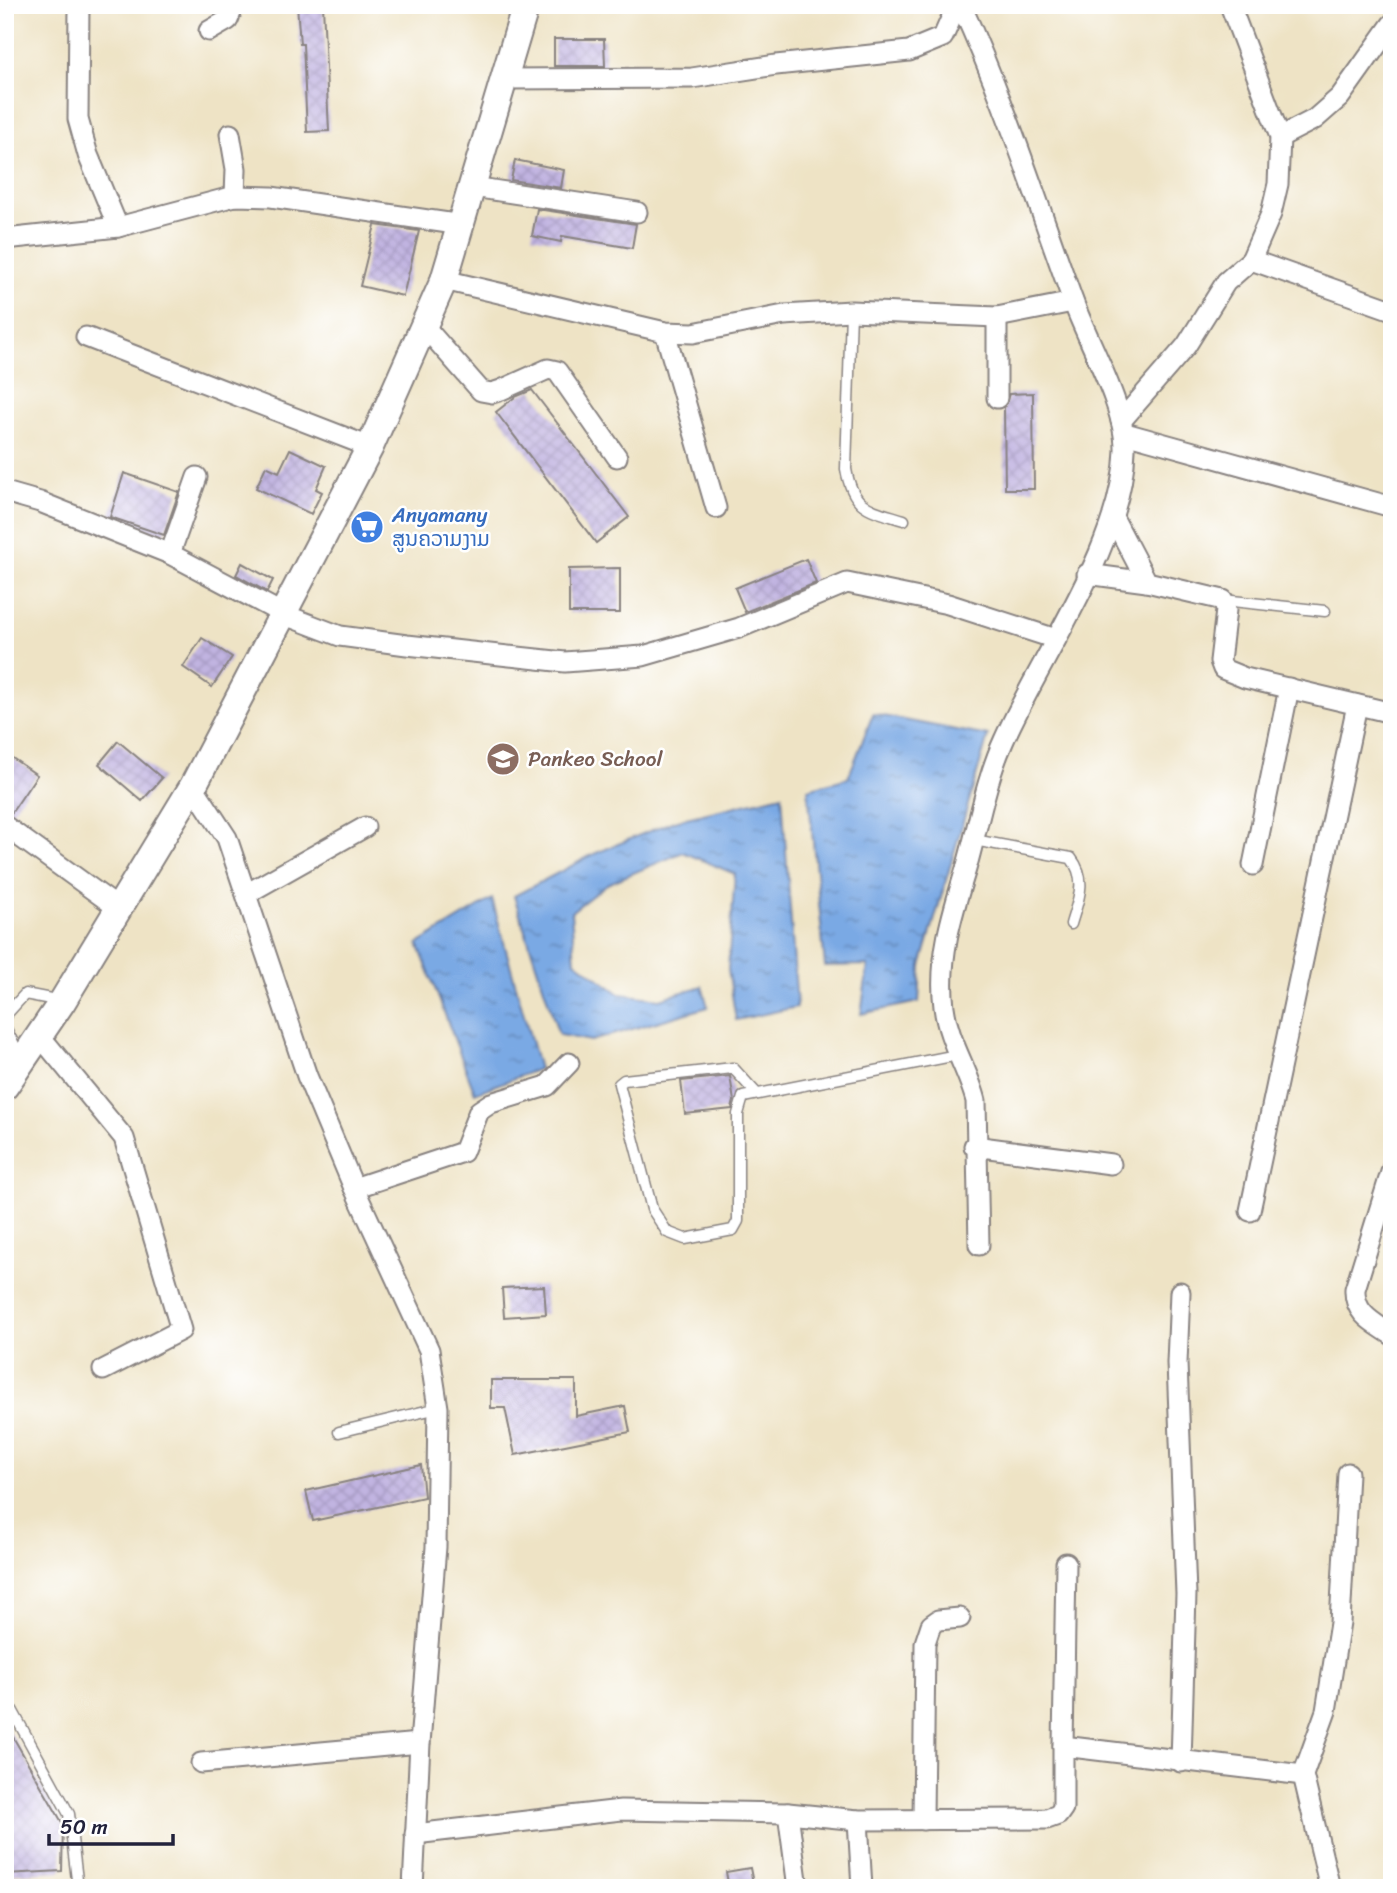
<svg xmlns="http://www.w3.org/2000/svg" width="1397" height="1893" font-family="Sriracha,'Noto Sans Lao',sans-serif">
<defs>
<pattern id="water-ripples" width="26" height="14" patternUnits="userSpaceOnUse" patternTransform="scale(1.75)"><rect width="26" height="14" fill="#7aa9e4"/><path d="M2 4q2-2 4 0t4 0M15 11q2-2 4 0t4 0" fill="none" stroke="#6489ba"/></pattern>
<pattern id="building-cross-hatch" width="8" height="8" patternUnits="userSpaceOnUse" patternTransform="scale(1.75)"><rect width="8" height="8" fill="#c1b4e1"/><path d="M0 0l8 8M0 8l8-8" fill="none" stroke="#a69ac2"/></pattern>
</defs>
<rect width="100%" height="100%" fill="#fff"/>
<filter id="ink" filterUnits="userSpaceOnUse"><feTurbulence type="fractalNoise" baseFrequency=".0143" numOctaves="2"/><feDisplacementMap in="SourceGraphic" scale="14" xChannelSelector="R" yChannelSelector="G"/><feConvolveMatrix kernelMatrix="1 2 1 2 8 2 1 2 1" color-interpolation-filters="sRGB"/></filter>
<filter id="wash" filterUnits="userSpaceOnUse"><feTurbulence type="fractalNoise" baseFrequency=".00686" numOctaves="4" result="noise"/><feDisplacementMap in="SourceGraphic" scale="28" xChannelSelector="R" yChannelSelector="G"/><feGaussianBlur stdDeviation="1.57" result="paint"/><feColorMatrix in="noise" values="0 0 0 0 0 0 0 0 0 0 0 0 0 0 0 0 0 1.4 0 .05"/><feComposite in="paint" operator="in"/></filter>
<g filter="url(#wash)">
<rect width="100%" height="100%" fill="#eee3c5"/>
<!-- water -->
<g fill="url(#water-ripples)" stroke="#4e6690" stroke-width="2">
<path d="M873 714 988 736 921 966 919 1002 861 1014 868 965 825 966 808 789 848 778Z"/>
<path d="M782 795 797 1007 736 1020 728 969 735 874 683 852 607 884 571 912 575 961 620 994 660 999 702 986 708 1007 591 1041 559 1035 514 896 594 854 674 821Z"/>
<path d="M492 899 539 1069 475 1093 418 944Z"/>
</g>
<g id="blocks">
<!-- building -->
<g fill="url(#building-cross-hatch)">
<path d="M297 5H323L329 131 307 132 303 44H300Z"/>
<path d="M554 39H604L605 66H554Z"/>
<path d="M515 160 564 170 561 188 511 180Z"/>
<path d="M537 209 636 224 632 248 562 236 561 242 532 236Z"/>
<path d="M375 225 419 231 403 296 360 286Z"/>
<path d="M532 390 629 517 596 543 496 412 515 397Z"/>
<path d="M1033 393 1034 489H1005L1004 408 1009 394Z"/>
<path d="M290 449 326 466 316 489 322 492 311 514 256 488 266 466 279 472Z"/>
<path d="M124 473 179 492 164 535 110 517Z"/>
<path d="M806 559 816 583 745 612 735 588Z"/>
<path d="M242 563 273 580 267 592 236 575Z"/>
<path d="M620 568V613H569V569Z"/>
<path d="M202 638 232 657 212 687 183 667Z"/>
<path d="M118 741 162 778 142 801 99 764Z"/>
<path d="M5 753 37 775 10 815 5 814Z"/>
<path d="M730 1076 734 1101 732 1109 685 1114 681 1081Z"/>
<path d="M544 1286 546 1314 504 1317 502 1288Z"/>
<path d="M491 1380H576V1416L625 1406 630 1432 515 1455 505 1408H491Z"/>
<path d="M421 1465 424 1497 313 1521 306 1491Z"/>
<path d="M5 1723 63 1824 62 1871 5 1874Z"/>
<path d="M750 1868 754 1888H729L726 1872Z"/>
</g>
</g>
</g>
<g filter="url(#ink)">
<use href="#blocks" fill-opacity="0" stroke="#888280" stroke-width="2"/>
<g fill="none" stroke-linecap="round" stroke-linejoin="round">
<defs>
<g id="lane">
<path d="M851 311 846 469C853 509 869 509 904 520"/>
<path d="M1223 600 1325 611"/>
<path d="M974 840 1071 858C1088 880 1078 900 1071 924"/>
<path d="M5 1016 25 994 61 1001"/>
<path d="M5 1027 21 1058"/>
<path d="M756 1093 733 1068 624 1080 619 1084 652 1209 667 1232 685 1239 733 1230 738 1221V1114L743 1097 957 1055"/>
<path d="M339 1432 438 1408"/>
<path d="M5 1697 69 1814 78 1888"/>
</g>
<g id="street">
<path d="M79 5 78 119 88 155 118 227"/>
<path d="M961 5C1005 101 1037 202 1073 301 1088 342 1126 408 1125 450 1122 546 1043 652 1004 740 986 779 978 827 966 869 952 914 938 959 944 1007 948 1041 968 1069 976 1101L979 1245"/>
<path d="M209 31 228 20 234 5"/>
<path d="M503 79 692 78 776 65 909 51 943 37 957 5"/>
<path d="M230 134 236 169 235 196"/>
<path d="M1280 137 1315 119 1340 97 1392 24"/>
<path d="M473 187 637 212"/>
<path d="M5 239 118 227 235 196 271 197 462 225"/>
<path d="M1251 260 1392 310"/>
<path d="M444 280 665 332 693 333 784 315 851 311 997 317 1073 302"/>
<path d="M424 326 481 391 492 393 501 390 548 369 557 371 617 457"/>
<path d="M665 332 716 508"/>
<path d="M86 337 370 447"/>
<path d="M997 398V317"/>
<path d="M1121 421 1186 346 1226 282 1251 260 1271 214 1278 184 1280 137 1230 5"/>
<path d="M1125 433 1392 507"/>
<path d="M5 492 40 502 170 554 285 615 340 636 407 645 565 662 643 656 739 628 847 583 948 604 1056 639"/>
<path d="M1114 519 1147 582 1223 600 1226 610 1220 661 1223 669 1245 678 1392 713"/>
<path d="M170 554 197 477"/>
<path d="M1087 574 1147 582"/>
<path d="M193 786 227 838 307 1076 354 1188 429 1350 438 1408 436 1547 420 1743 413 1888"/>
<path d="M5 826 118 908"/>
<path d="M1253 865 1289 688"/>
<path d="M248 893 365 827"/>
<path d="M40 1036 124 1138 181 1330 103 1370"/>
<path d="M974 1146 1111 1164"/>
<path d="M1392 1169 1355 1289C1354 1314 1373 1322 1392 1335"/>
<path d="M354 1188 463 1152 479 1111 491 1103 547 1086 569 1063"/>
<path d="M1250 1211 1357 705"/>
<path d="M1180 1292 1177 1363 1186 1594 1181 1762"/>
<path d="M1063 1746 1066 1563"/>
<path d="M201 1763 420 1743"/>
<path d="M788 1813 798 1888"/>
<path d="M858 1820 862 1888"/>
<path d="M923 1820 925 1643 931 1625 938 1620 960 1618"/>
<path d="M415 1834 621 1810 788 1813 858 1820 1047 1819 1058 1815 1063 1808V1746L1303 1775"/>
<path d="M1330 1888 1303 1775 1326 1711 1340 1623 1348 1473"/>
</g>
<path id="secondary" d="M5 1086 62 1002 193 786 370 447 444 280 526 5"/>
</defs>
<!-- lane casing -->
<use href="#lane" stroke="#888280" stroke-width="13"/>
<!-- street casing -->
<use href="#street" stroke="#888280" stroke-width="23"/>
<!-- secondary casing -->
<use href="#secondary" stroke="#888280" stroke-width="30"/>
<!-- lane -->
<use href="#lane" stroke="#fff" stroke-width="10"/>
<!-- street -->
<use href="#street" stroke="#fff" stroke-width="19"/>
<!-- secondary -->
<use href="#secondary" stroke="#fff" stroke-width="26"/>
</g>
</g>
<!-- icons -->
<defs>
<symbol id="supermarket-disc" viewBox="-11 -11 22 22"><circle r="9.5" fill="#3f7fe0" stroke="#fff"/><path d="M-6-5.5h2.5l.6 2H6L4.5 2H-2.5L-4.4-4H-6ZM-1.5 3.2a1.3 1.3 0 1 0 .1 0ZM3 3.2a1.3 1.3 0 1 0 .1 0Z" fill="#fff"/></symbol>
<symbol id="school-disc" viewBox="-11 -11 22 22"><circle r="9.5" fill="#8d6e63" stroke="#fff"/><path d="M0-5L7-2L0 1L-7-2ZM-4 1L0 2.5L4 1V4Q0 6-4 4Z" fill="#fff"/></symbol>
</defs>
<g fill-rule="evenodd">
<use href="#supermarket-disc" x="348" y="508" width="38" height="38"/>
<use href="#school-disc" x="484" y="740" width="38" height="38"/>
</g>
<g text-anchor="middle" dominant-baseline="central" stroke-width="5" stroke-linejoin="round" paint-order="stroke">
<!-- shop labels -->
<g font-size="21" fill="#366cbe" stroke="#fff" text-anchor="start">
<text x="392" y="515">Anyamany<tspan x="392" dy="24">ສູນຄວາມງາມ</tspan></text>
</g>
<!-- education labels -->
<g font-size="21" fill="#785e54" stroke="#fff" text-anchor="start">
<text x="528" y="759">Pankeo School</text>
</g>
</g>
<!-- margin -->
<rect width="1397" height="1893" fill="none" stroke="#fff" stroke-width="28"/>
<!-- scale -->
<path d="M49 1834v10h124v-10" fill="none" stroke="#22223b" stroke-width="3.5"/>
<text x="60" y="1834" font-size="21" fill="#22223b" stroke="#ffffff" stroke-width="5" paint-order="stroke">50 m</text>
</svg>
